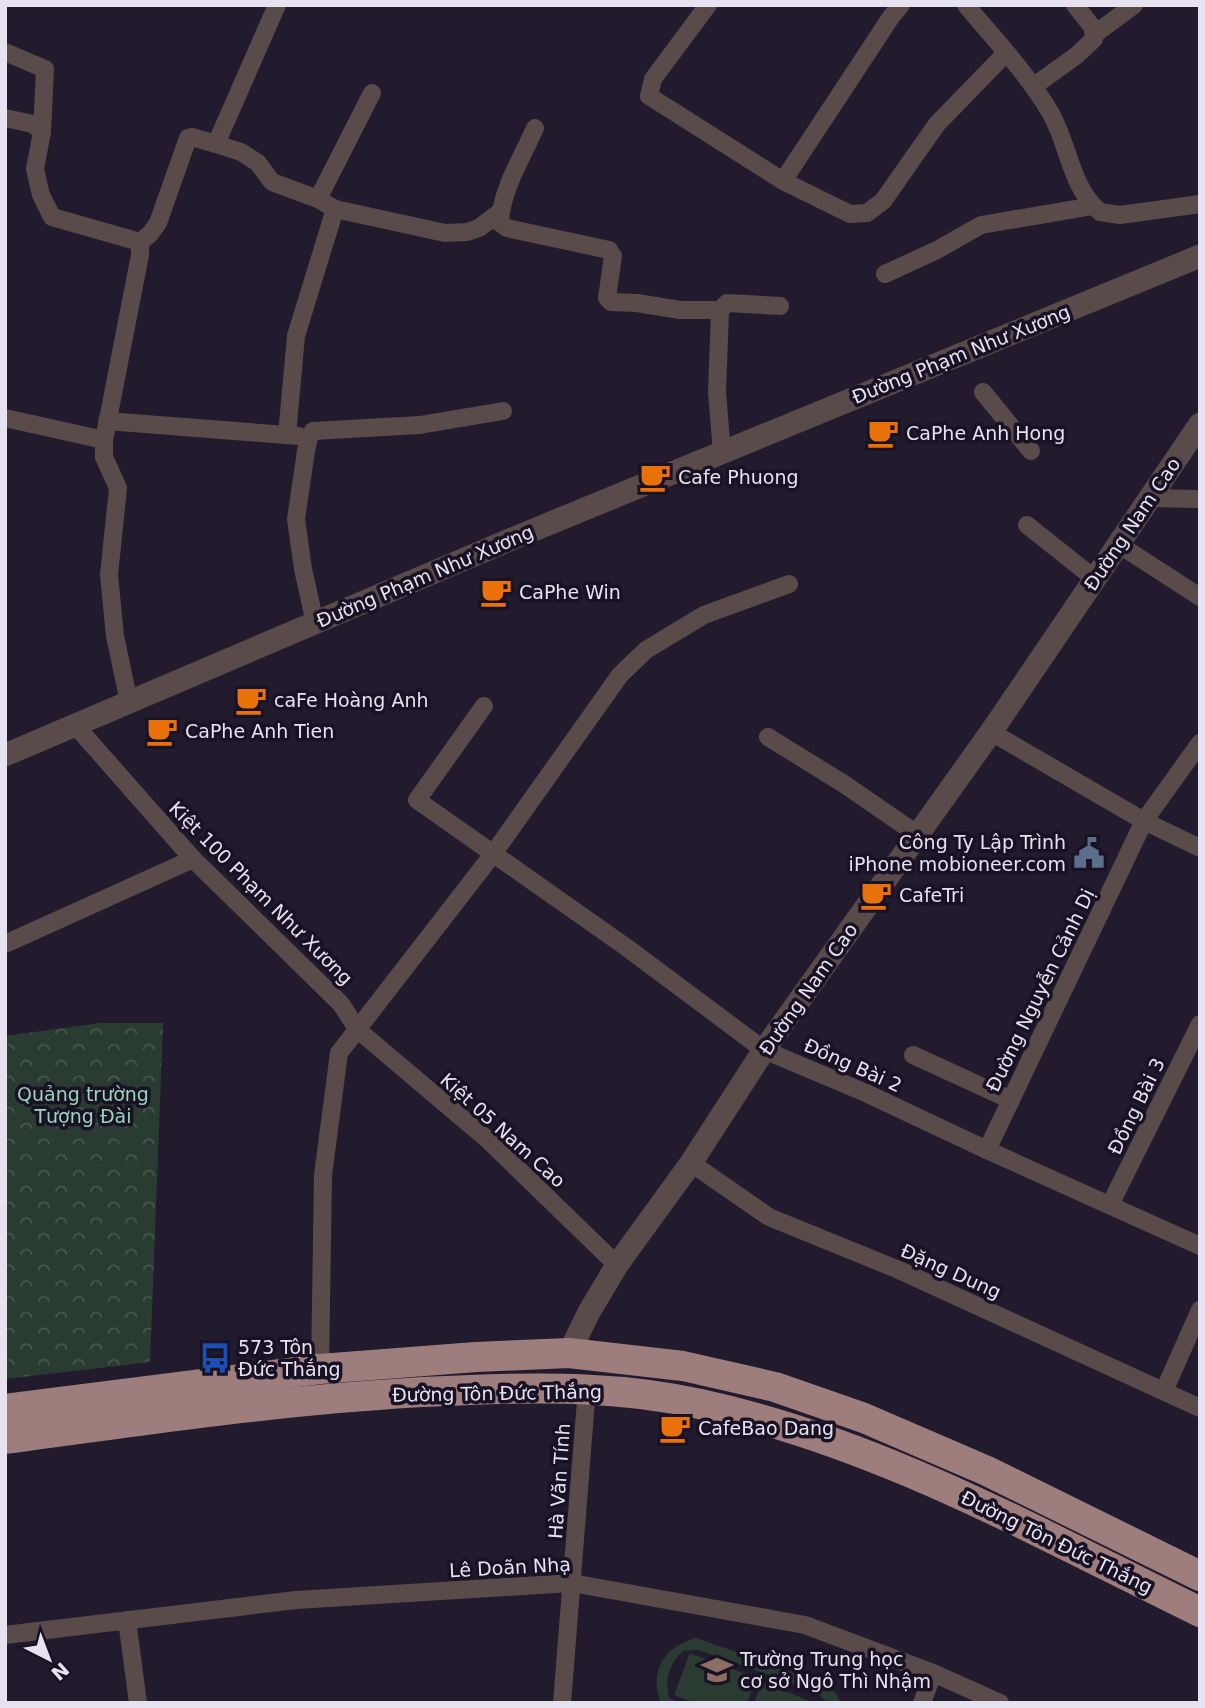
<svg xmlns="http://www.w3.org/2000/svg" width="1205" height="1708" font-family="'DejaVu Sans',sans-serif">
<defs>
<pattern id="park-crowns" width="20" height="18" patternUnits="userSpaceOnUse" patternTransform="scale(1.75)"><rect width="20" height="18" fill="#2a3b32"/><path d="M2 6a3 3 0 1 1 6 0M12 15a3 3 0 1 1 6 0" fill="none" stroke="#495750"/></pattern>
</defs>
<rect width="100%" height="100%" fill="#221b2e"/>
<!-- park -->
<path fill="url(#park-crowns)" d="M100 1023H163L150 1362 5 1379V1036Z"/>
<!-- garden -->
<g fill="#2a3b32">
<path d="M696 1638 823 1682 836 1694 841 1703H828L816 1692 698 1650 683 1651C668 1666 665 1678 669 1698L681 1703H661C648 1670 666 1646 696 1638Z"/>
<path d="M690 1653 756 1678 747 1703H695L674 1695Z"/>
<path d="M762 1682 815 1703H754Z"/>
</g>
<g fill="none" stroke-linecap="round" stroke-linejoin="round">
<!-- minor -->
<g stroke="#594b4a" stroke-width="18">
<path d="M708 5 653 79 649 96 783 181 850 214 867 213 883 201 937 124 1006 53"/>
<path d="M966 5C995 40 1027 73 1050 112 1069 144 1070 187 1100 212L1120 215 1200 204"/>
<path d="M1095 34 1134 5"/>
<path d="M5 52 45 69 42 132 35 169 41 195 52 217 140 242V255L104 440V457L118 488 109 575 115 636 129 702"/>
<path d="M1034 86 1077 55 1094 39 1093 28 1075 5"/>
<path d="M5 118 33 124 42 132"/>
<path d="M535 128C522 158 501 190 500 223L507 228 609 250 613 256 607 298 611 302 637 303 680 310H720L727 303 780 306"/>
<path d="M216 144 241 152 258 163 272 182 318 199 335 209 445 233 467 232 479 228 500 212"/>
<path d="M783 181 891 17 901 5"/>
<path d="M318 199 372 93"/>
<path d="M140 242 150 234 158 223 188 138 192 137 216 144 277 5"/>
<path d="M885 274 937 250 981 225 1093 206"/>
<path d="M720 310 717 392 722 453"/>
<path d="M983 392 1031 451"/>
<path d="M5 418 104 440"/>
<path d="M107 421 299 436"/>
<path d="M287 435 296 336 335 209"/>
<path d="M1149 498 1200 499"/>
<path d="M1027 525 1095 579"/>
<path d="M1118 544 1200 597"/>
<path d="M315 623 303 569 296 519 306 451 309 437 313 431 420 425 503 411"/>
<path d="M484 706 417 800 626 947 764 1050 866 1093 987 1150 1200 1246"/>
<path d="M75 725 193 859 341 1004 358 1030 488 1140 617 1265"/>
<path d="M991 732 1144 821 1200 848"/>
<path d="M768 737 844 784 918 835"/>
<path d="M5 944 193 859"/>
<path d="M913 1055 1011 1100"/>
<path d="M987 1150 1144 821 1200 743"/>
<path d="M691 1163 769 1217 899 1270 1200 1408"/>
<path d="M1110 1205 1200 1024"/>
<path d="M320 1369 323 1175 339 1053 493 854 620 675 646 650 704 615 789 584"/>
<path d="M1164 1391 1200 1310"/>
<path d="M127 1620 138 1703"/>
<path d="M5 1635 296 1600 572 1583 805 1625 933 1673 1000 1703"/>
<path d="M562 1703 587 1388"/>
<path d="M922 1703 933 1673"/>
</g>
<!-- tertiary -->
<g stroke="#594b4a" stroke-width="23">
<path d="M5 755 507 541 1200 256"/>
<path d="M569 1353 589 1312 617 1265 691 1163 764 1050 991 732 1200 424"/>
</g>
<!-- trunk -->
<g stroke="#9e7e7c" stroke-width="30">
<path d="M5 1409 320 1369 476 1357 569 1353 683 1366 775 1387 864 1418 987 1471 1200 1576"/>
<path d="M5 1439C160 1418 314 1395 470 1390 547 1387 624 1387 700 1404 878 1442 1038 1533 1200 1612"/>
</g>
</g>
<!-- icons -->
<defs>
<symbol id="cafe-bare" viewBox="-9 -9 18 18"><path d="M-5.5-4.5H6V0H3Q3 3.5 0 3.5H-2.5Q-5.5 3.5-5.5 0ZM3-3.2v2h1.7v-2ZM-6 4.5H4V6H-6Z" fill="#e8710a" stroke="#191224" stroke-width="2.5" paint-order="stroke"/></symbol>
<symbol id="civic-bare" viewBox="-9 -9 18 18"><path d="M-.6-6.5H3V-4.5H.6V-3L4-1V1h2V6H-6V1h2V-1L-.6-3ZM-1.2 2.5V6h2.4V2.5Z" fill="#5c6f8a" stroke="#191224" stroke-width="2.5" paint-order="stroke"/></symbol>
<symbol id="bus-bare" viewBox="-9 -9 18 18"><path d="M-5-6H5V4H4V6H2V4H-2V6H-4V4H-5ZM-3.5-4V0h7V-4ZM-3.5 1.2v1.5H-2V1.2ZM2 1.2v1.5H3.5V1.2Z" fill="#1a4fb4" stroke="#191224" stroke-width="2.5" paint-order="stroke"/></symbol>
<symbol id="school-bare" viewBox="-9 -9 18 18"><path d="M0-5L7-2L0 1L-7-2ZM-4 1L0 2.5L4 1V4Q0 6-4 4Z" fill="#8d6e63" stroke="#191224" stroke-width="2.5" paint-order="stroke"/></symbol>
</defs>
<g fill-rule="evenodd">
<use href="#cafe-bare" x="861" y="411" width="44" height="44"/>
<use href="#cafe-bare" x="633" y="455" width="44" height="44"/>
<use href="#cafe-bare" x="474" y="570" width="44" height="44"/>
<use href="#cafe-bare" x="229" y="678" width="44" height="44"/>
<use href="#cafe-bare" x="140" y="709" width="44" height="44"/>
<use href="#civic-bare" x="1067" y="831" width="44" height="44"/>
<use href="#cafe-bare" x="854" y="873" width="44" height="44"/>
<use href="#bus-bare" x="193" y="1336" width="44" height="44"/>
<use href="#cafe-bare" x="653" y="1406" width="44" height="44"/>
<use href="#school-bare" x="695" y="1648" width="44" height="44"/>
</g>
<g text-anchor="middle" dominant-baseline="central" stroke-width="7" stroke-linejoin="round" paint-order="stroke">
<!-- street labels -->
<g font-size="19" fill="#e6e2ef" stroke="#191224">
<text transform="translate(961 354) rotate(-22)">Đường Phạm Như Xương</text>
<text transform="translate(1132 524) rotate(-56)">Đường Nam Cao</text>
<text transform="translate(425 576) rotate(-23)">Đường Phạm Như Xương</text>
<text transform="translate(261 893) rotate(45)">Kiệt 100 Phạm Như Xương</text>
<text transform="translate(808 989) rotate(-55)">Đường Nam Cao</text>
<text transform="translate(1040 990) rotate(-64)">Đường Nguyễn Cảnh Dị</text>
<text transform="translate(853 1065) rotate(24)">Đồng Bài 2</text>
<text transform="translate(1136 1106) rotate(-64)">Đồng Bài 3</text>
<text transform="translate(503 1130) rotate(42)">Kiệt 05 Nam Cao</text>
<text transform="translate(951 1271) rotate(24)">Đặng Dung</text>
<text transform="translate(497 1393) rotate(-1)">Đường Tôn Đức Thắng</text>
<text transform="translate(559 1481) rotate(-86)">Hà Văn Tính</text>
<text transform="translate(1057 1542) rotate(26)">Đường Tôn Đức Thắng</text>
<text transform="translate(510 1567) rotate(-3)">Lê Doãn Nhạ</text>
</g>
<!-- poi labels -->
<g font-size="19" fill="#e6e2ef" stroke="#191224" text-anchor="start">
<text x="906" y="433">CaPhe Anh Hong</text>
<text x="678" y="477">Cafe Phuong</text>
<text x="519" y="592">CaPhe Win</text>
<text x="274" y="700">caFe Hoàng Anh</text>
<text x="185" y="731">CaPhe Anh Tien</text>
<text x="1066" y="842" text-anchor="end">Công Ty Lập Trình<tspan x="1066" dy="22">iPhone mobioneer.com</tspan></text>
<text x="899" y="895">CafeTri</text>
<text x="238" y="1347">573 Tôn<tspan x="238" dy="22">Đức Thắng</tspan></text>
<text x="698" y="1428">CafeBao Dang</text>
<text x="740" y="1659">Trường Trung học<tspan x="740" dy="22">cơ sở Ngô Thì Nhậm</tspan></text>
</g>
<!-- park labels -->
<g font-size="19" fill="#9ad5b6" stroke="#191224">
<text x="83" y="1094">Quảng trường<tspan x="83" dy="22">Tượng Đài</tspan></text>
</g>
</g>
<!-- border -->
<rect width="1205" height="1708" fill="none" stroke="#e6e2ef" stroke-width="14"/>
<!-- north arrow -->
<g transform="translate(49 1659) rotate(138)" stroke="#191224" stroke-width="5" paint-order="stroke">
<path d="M0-5L12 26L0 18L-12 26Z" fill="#e6e2ef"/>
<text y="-10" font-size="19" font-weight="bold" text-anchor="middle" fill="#e6e2ef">N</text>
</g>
</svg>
